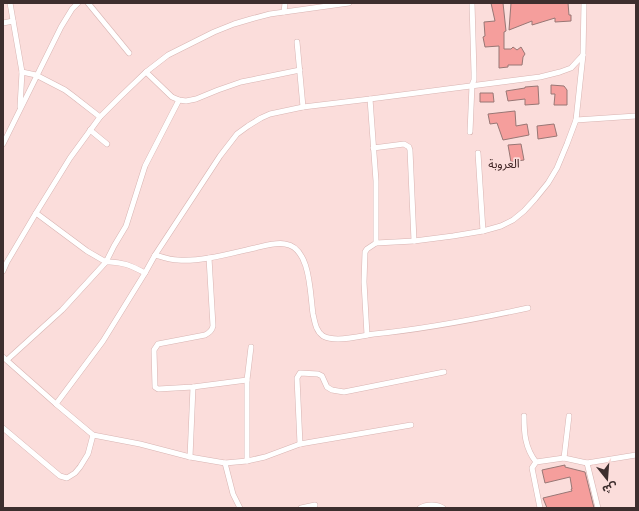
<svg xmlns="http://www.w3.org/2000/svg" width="639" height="511" font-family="Barlow,'Noto Sans Arabic',sans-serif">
<rect width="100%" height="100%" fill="#fbdddb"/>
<!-- building -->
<g fill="#f59e9c" stroke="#987775">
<path d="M491 3H503L506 31 504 32V49H511L513 47 517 50 521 47 525 54 523 57 522 65H508V67L499 68V46L485 47 483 37 485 36 484 22 495 21Z"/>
<path d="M511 3H568L569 15H571V21L555 22V18L532 25V21L509 30Z"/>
<path d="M551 85 564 86 567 90V105H554L555 94H551Z"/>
<path d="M538 86 539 104 525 105V99L508 101 506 91 525 88V87Z"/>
<path d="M480 93H493L494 102H480Z"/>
<path d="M515 111 516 126 527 124 529 135 503 140 497 123 490 124 488 114Z"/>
<path d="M554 124 557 136 538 139 537 126Z"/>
<path d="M521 144 524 160 511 162 508 145Z"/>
<path d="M565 465V467L585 472 594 508H547L543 498 572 491 571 489H572L570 477 545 483 542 470Z"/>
</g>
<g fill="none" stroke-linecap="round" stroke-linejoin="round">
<defs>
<g id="street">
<path d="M10 3 22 72 20 107"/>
<path d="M88 3 129 53"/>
<path d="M284 12 285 3"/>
<path d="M3 23 13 21"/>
<path d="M297 42 303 107"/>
<path d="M22 72 36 75 65 90 73 96 100 117"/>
<path d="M146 72 172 97 179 100 186 101 196 99 218 90 241 82 300 70"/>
<path d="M179 100 145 166 126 226 114 246 106 262 87 251 36 213 70 158 100 117 120 97 146 72 168 55 214 32 234 24 251 19 270 14 349 3"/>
<path d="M576 120 636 116"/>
<path d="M90 130 107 144"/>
<path d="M470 132 472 85 474 80V73L472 3"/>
<path d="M3 144 61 27 72 9 78 3"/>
<path d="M373 148 404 144 409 147 410 150 414 241"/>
<path d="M478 153 483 231"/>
<path d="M376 243 414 241 453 236 483 231 501 226 513 220 524 211 535 199 548 183 557 168 567 144 576 120 583 55 584 3"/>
<path d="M155 255C162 257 170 260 178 260 201 262 232 253 255 248 264 246 276 242 285 244 311 247 310 295 313 314 315 323 316 331 323 336 327 338 333 339 338 339 349 339 362 336 374 334 426 329 477 319 528 308"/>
<path d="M209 258 213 326C212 331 209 333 205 335L158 344 154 350 155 387 158 389 193 387 247 380"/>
<path d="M3 271 7 262 36 213"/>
<path d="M367 335 364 282 365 252 367 249 376 243V181L370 99"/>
<path d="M3 357 56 404 93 435 140 444 190 457 225 463 247 461 265 457 300 444 411 425"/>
<path d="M7 360 62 310 106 262C121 261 132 266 145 273"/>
<path d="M56 404 103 341 145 273 155 255 220 156 237 134 248 126 261 118 270 114 303 107 370 99 540 77 560 72 571 68 583 55"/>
<path d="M524 416C524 433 525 448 536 462"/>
<path d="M3 428 60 476 67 478 75 473 80 467 88 454 93 435"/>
<path d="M300 444 297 378 300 373 318 374 322 376 327 387 332 390 344 392 444 372"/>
<path d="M190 457 193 387"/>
<path d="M564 458 569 416"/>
<path d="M247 461V380L251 347"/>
<path d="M225 463 233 494 240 508"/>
<path d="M587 463 598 508"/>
<path d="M301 508 315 505"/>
<path d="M420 508C427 504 436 504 443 508"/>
<path d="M540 508 532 468 536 462 564 458 587 463 636 455"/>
</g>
</defs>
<!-- street casing -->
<use href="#street" stroke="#d8b4b2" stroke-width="6"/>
<!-- street -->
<use href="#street" stroke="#fff" stroke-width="5"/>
</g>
<g text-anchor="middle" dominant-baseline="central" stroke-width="3.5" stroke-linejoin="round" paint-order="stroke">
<!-- neighbourhood labels -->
<g font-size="12" fill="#3c2121" stroke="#fbdddb">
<text x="504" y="163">العروبة</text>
</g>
</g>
<!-- border -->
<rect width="639" height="511" fill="none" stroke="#3d2e2e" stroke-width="8"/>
<!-- north arrow -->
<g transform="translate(607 479) rotate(163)" stroke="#fbdddb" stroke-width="3" paint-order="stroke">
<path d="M0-3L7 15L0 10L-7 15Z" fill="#3d2e2e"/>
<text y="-6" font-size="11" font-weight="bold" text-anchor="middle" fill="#3d2e2e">ش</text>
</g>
</svg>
